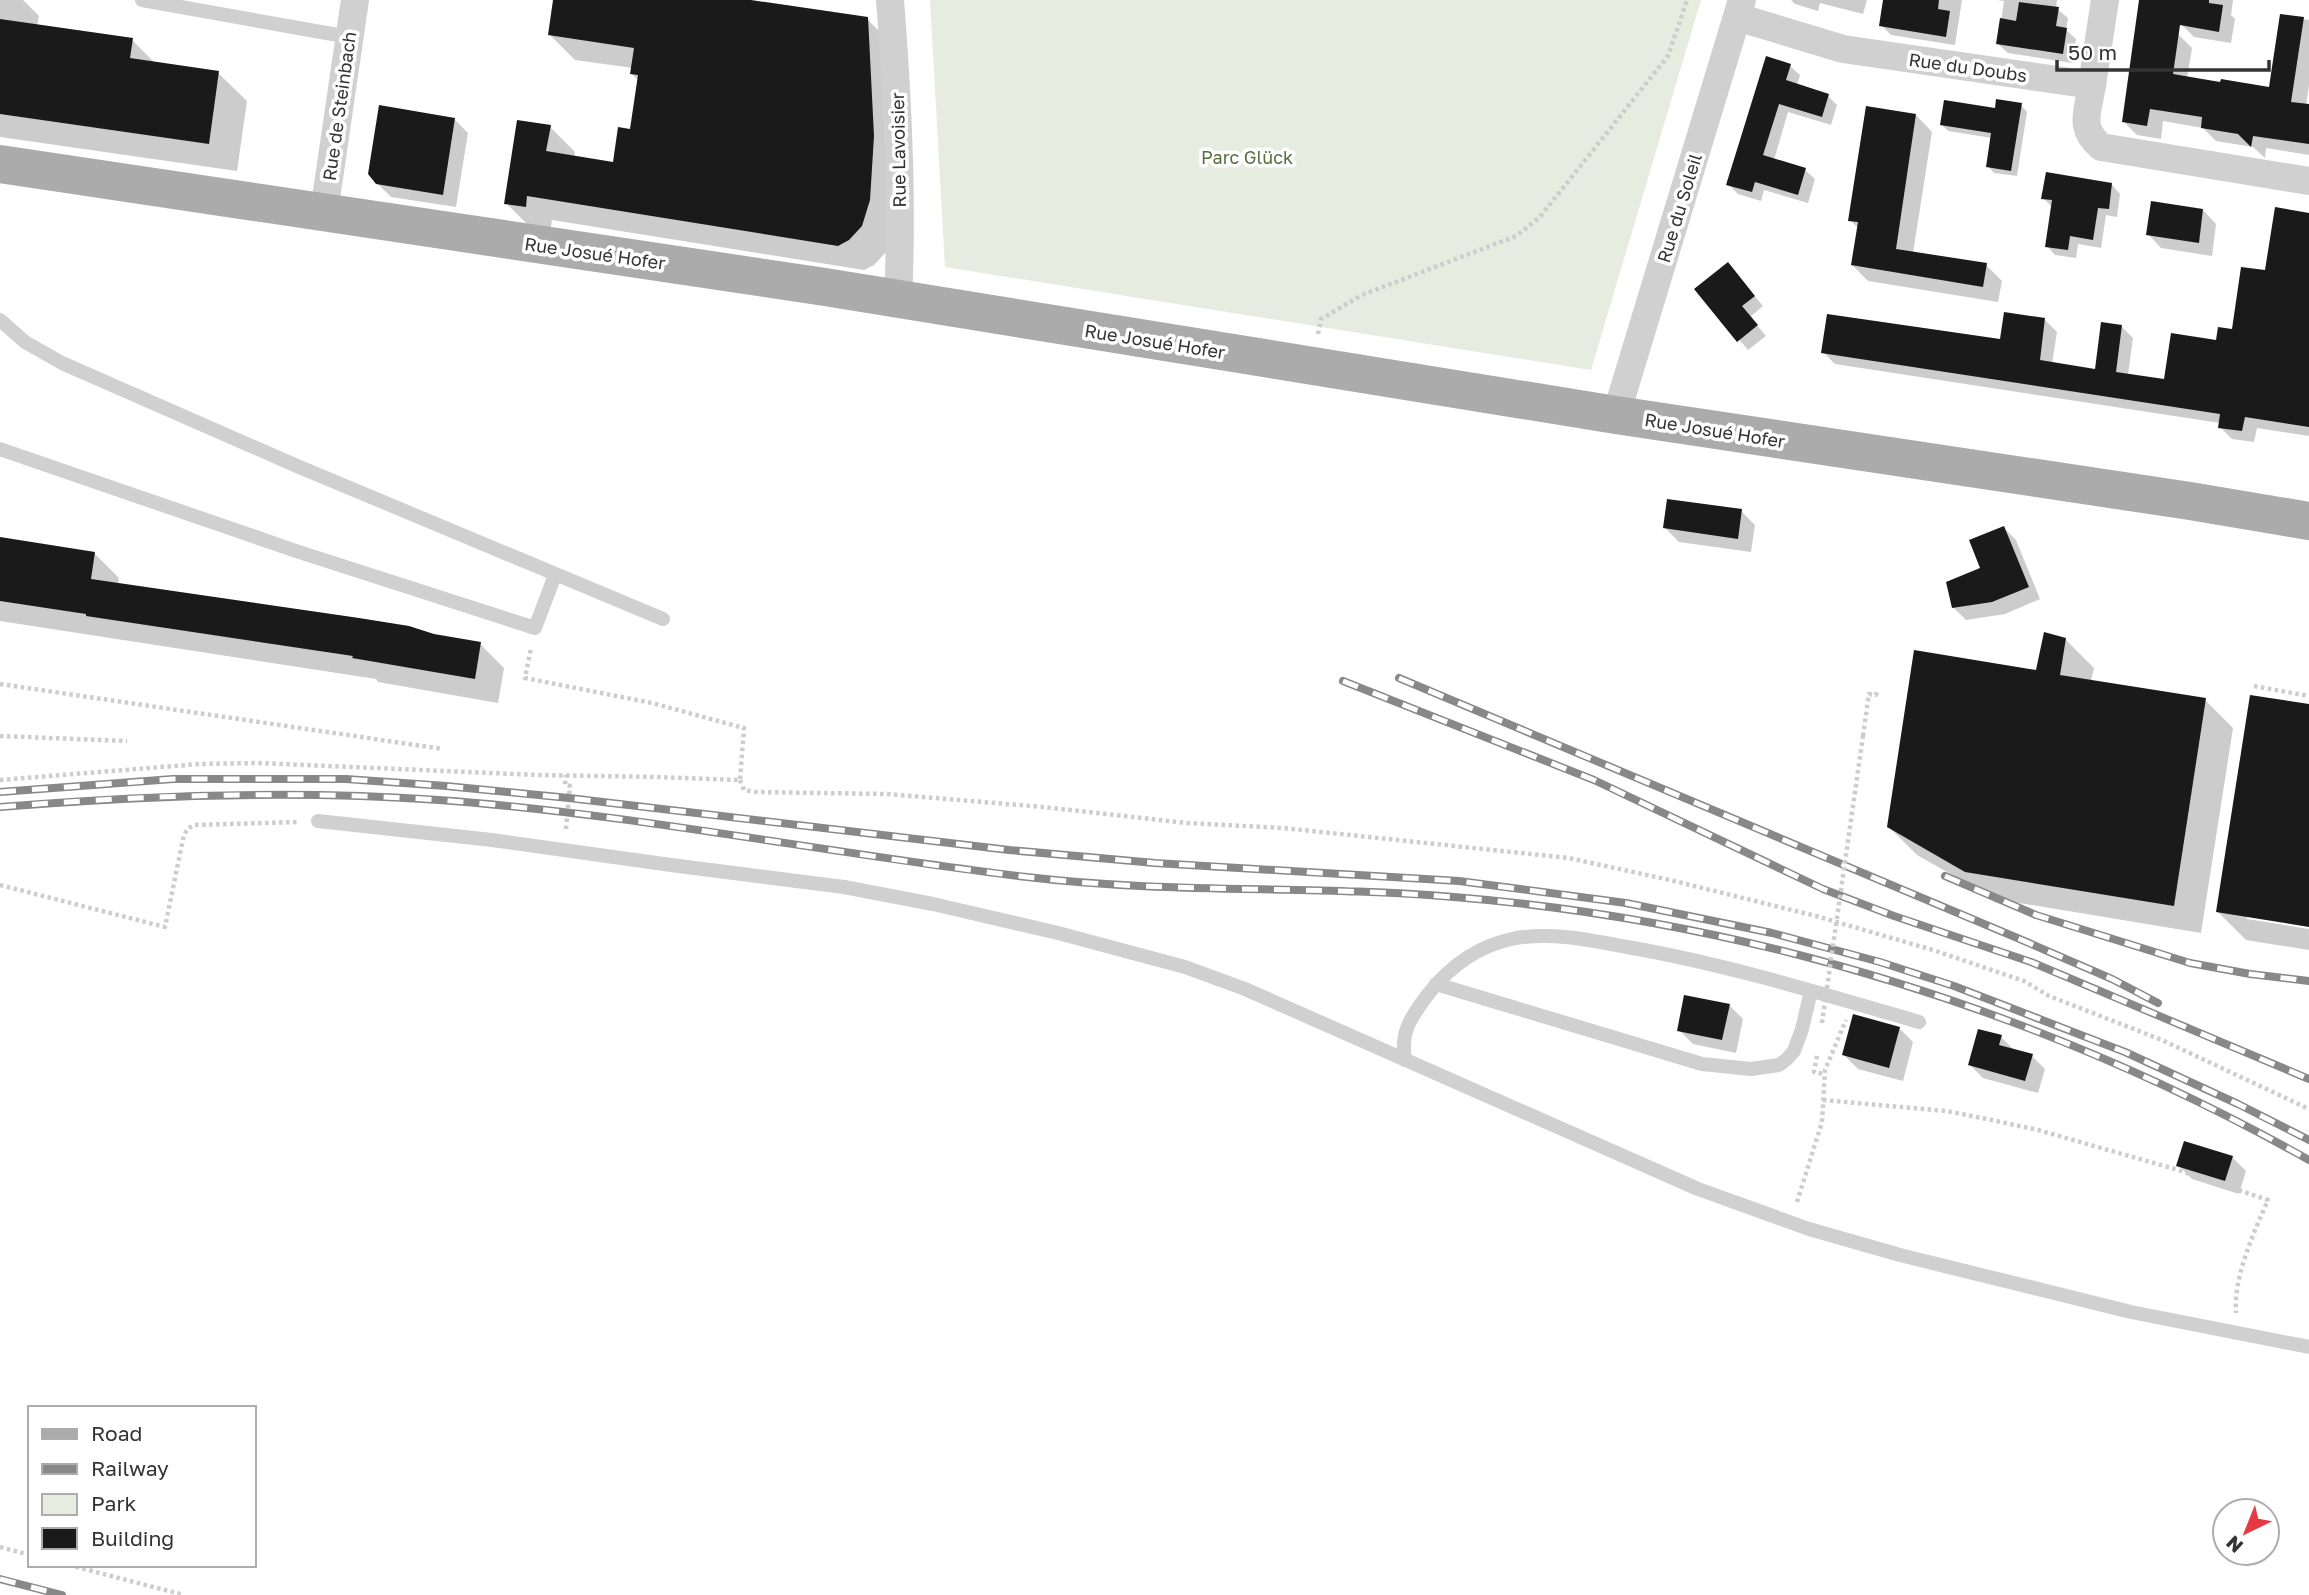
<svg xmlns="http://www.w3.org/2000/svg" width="2309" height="1595" font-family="'Golos Text',sans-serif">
<rect width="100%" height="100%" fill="#fff"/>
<!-- green -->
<path fill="#e6ecdf" d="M930 0H1701L1591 370 945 267Z"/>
<!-- shadow -->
<g fill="#0003">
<path d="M0 0H23L39 16 37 26 132 40 156 64 218 73 247 101 237 171 0 137Z"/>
<path d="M555 0H739L867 19 892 44 887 251 874 265 864 270 552 220 550 231 531 228 506 203 550 127 575 152 574 157 615 164 632 131 639 81 632 74 633 68 575 60 550 35Z"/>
<path d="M1791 0H1867L1863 14 1820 3 1818 11 1795 4Z"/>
<path d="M1884 0H1962L1955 45 1891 35 1881 25Z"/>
<path d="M1997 0H2057L2056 8 2068 18 2066 30 2076 39 2072 63 2008 53 1998 44 2004 1Z"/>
<path d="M2186 0H2233L2231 15 2235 19 2231 43 2194 37 2182 25Z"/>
<path d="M2281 16 2309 20V85L2306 106H2309V155L2266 148 2265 158 2253 147 2216 141 2203 128 2163 121 2161 139 2137 135 2123 121 2178 34 2192 48 2187 78 2270 89Z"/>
<path d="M1790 66 1800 75 1797 85 1828 96 1837 105 1831 125 1788 112 1774 160 1805 170 1815 179 1808 203 1764 190 1761 201 1738 194 1728 184Z"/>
<path d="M2021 105 2027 112 2017 176 1994 173 1988 166 1992 138 1948 131 1942 125Z"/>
<path d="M1916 115 1932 132 1913 253 1986 265 2002 281 1998 302 1868 281 1852 265 1858 228 1850 220Z"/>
<path d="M454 119 468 133 456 207 391 197 377 183Z"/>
<path d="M2112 185 2120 194 2117 217 2106 215 2101 248 2078 244 2076 258 2055 255 2047 246 2053 208 2043 198Z"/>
<path d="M2203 210 2216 224 2212 256 2161 248 2148 234Z"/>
<path d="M2309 214V436L2257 428 2254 442 2232 439 2220 427V423L1835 364 1823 352 2001 341 2045 320 2057 332 2052 364 2097 371 2121 326 2133 338 2128 375 2165 381 2233 331 2267 272Z"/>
<path d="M1728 264 1763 306 1750 317 1766 336 1748 350 1697 289Z"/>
<path d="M1741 511 1755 525 1751 552 1679 542 1665 528Z"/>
<path d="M2004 528 2016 540 2040 599 2005 614 1966 620 1953 607 1983 569Z"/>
<path d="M0 539 94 553 119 578 118 584 480 644 504 668 498 703 378 682 376 679 0 621Z"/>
<path d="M2065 639 2094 668 2091 681 2205 700 2233 728 2201 933 1995 899 1917 855 1889 827 2037 672Z"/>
<path d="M2309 706V925L2247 915V919L2309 929V950L2246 940 2218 912Z"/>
<path d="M1729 1005 1743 1019 1736 1053 1693 1044 1679 1030Z"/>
<path d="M1899 1028 1913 1042 1903 1081 1858 1069 1844 1055Z"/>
<path d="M2001 1037 2014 1050 2032 1056 2045 1069 2038 1093 1983 1078 1970 1065Z"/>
<path d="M2232 1157 2246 1171 2239 1194 2192 1179 2178 1165Z"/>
</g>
<!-- building -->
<g fill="#1a1a1a">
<path d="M553 0H751L868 17 874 136 870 200 862 226 849 240 838 246 527 196 526 207 504 204 517 120 551 125 546 151 613 162 618 127 630 129 638 75 630 74 634 48 548 35Z"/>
<path d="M1883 0H1939L1938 9 1950 11 1946 37 1879 26Z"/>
<path d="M2139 0H2209V3L2223 5 2219 32 2180 25 2173 74 2220 82 2221 79 2269 87 2280 14 2304 17 2291 102 2309 104V144L2253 136 2251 147 2238 134 2201 128 2202 117 2150 109 2147 126 2122 122Z"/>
<path d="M2019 2 2059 7 2056 26 2067 28 2063 54 1996 44 2000 18 2016 21Z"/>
<path d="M0 19 133 38 130 58 219 71 209 144 0 114Z"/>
<path d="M1766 56 1791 64 1786 80 1829 94 1822 117 1779 104 1763 155 1806 168 1798 195 1755 182 1752 192 1726 185Z"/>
<path d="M1996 99 2022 103 2011 171 1986 167 1991 133 1940 125 1944 100 1995 108Z"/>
<path d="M379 105 455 118 443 195 376 184 368 174Z"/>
<path d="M1866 106 1916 114 1896 249 1987 263 1983 287 1851 265 1858 222 1848 221Z"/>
<path d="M2046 172 2112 183 2109 209 2098 208 2093 240 2070 236 2068 250 2045 247 2052 200 2041 199Z"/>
<path d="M2151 201 2203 209 2199 243 2146 235Z"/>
<path d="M2275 207 2309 213V427L2245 417 2242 431 2218 428 2220 414 1821 353 1827 314 2000 339 2004 312 2045 318 2040 360 2095 369 2101 322 2122 325 2116 372 2164 379 2171 333 2216 340 2218 327 2232 329 2241 267 2265 270Z"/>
<path d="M1728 262 1755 296 1742 306 1758 325 1737 342 1694 289Z"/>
<path d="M1667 499 1742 509 1738 539 1663 528Z"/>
<path d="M2004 526 2029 587 1992 602 1952 608 1946 582 1980 568 1969 540Z"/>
<path d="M0 537 95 552 91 579 359 618 409 626 434 634 481 642 475 679 352 658 353 656 86 616V614L0 601Z"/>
<path d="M2044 632 2066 638 2060 675 2206 698 2174 906 1965 872 1887 827 1914 650 2036 670Z"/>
<path d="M2250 695 2309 704V927L2216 912Z"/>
<path d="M1684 995 1730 1004 1722 1040 1677 1031Z"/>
<path d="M1853 1014 1900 1027 1889 1068 1842 1055Z"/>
<path d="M1978 1029 2002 1035 1999 1045 2033 1054 2025 1081 1968 1065Z"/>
<path d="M2184 1141 2233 1156 2225 1181 2176 1166Z"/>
</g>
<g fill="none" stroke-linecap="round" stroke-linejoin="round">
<!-- path -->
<g stroke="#cdcdcd" stroke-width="4.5" stroke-dasharray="3.5 3.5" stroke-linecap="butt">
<path d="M1318 334 1321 319 1362 295 1516 236 1539 218 1668 56 1687 0"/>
<path d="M0 684 443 749"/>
<path d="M2254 686 2309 696"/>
<path d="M0 736 127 741"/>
<path d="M1863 736 1869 694 1876 695 1877 691"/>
<path d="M0 780 199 764 258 763 538 775 657 777 740 780 744 728 652 703 525 678 531 648"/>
<path d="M740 780 744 790 754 792 887 794 1043 807 1187 823 1283 828 1569 858 1674 881 1816 916 1933 950 2024 981 2049 996 2162 1040 2309 1109"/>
<path d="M566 829 570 786 565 785 566 775"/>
<path d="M0 885 165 927 183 839 187 829 194 825 299 822"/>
<path d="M1817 1056 1814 1072 1825 1074"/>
<path d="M1823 1100 1946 1111 1987 1119 2038 1130 2175 1169 2268 1200C2254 1232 2233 1278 2236 1313"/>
<path d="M1797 1202 1822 1122 1825 1070 1846 1020"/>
<path d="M0 1547 30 1555"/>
<path d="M69 1565 184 1595"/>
</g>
<!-- lane -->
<g stroke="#d0d0d0" stroke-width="14">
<path d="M142 0 349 37"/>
<path d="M0 320 25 342 62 363 297 466 663 619"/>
<path d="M0 449 296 551 535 628 555 575"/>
<path d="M318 821 492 840 671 865 844 887 933 904 1058 933 1185 967 1245 989 1698 1189 1809 1229 1900 1255 2131 1312 2309 1347"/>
<path d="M1436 984 1702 1064 1751 1069 1779 1065 1787 1059 1794 1051 1802 1029 1811 991"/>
<path d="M1405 1060C1400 1030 1412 1016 1429 993 1452 964 1480 945 1516 938 1553 932 1590 940 1627 947 1726 964 1823 994 1919 1022"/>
</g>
<!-- street -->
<g stroke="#d0d0d0" stroke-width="28">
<path d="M890 0C898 100 903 200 898 300"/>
<path d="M1737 17 1843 49 2092 85C2088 113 2078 127 2101 147L2309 181"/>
<path d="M2092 85 2105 0"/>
<path d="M324 212 355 0"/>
<path d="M1616 415 1742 0"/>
</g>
<!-- primary -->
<path stroke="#ababab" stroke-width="38" d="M0 164 825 287 1616 415 2190 501 2309 521"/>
<defs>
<g id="rail">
<path d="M1399 678 2015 937 2112 979 2158 1003"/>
<path d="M1343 681 1594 780 1823 889 1894 916 2031 962 2309 1079"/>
<path d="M0 792 173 779H346L446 786 569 798 1009 850 1155 863 1459 881 1626 903 1772 933 1880 962 1954 986 2125 1052 2238 1104 2309 1140"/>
<path d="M0 807C146 795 292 790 439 800 635 814 831 854 1027 877 1169 894 1311 885 1454 897 1753 921 2048 1013 2309 1160"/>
<path d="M1945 876 2036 915 2190 963 2250 974 2309 981"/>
<path d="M0 1579 62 1595"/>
</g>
</defs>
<!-- rail casing -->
<use href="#rail" stroke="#888" stroke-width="8"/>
<!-- rail -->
<use href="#rail" stroke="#fff" stroke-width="5" stroke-dasharray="16" stroke-linecap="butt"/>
<!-- path-bridge -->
<path stroke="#cdcdcd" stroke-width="4.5" stroke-dasharray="3.5 3.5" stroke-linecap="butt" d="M1822 1023 1863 736"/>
</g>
<g text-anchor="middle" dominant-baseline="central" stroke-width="7" stroke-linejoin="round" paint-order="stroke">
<!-- street labels -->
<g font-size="18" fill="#333" stroke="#fff">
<text transform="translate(1968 67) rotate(8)">Rue du Doubs</text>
<text transform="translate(339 106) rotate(-82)">Rue de Steinbach</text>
<text transform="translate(898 150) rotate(-91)">Rue Lavoisier</text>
<text transform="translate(1679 208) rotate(-73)">Rue du Soleil</text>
<text transform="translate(595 253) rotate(8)">Rue Josué Hofer</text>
<text transform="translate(1155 341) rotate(9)">Rue Josué Hofer</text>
<text transform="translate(1715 430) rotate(9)">Rue Josué Hofer</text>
</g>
<!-- park labels -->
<g font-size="18" fill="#56703f" stroke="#fff">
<text x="1247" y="157">Parc Glück</text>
</g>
</g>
<!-- legend -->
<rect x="28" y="1406" width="228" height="161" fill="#ffffff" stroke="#adadad" stroke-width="2"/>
<rect x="42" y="1429" width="35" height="10" fill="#ababab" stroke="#adadad" stroke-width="2"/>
<text x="91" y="1441" font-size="21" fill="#333333">Road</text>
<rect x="42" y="1464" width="35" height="10" fill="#888888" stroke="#adadad" stroke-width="2"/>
<text x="91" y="1476" font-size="21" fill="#333333">Railway</text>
<rect x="42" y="1494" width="35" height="21" fill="#e6ecdf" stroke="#adadad" stroke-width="2"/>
<text x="91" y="1511" font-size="21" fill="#333333">Park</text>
<rect x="42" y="1528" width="35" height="21" fill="#1a1a1a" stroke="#adadad" stroke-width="2"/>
<text x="91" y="1546" font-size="21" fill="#333333">Building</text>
<!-- north arrow -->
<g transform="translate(2246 1532) rotate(223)"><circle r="33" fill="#ffffff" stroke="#adadad" stroke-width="2"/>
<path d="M0-5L12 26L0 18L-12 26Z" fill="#e63946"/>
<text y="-10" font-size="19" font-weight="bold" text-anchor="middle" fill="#333333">N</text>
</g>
<!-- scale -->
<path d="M2057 60v10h212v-10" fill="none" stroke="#333333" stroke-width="3.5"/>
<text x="2068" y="60" font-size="21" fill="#333333" stroke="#ffffff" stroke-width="5" paint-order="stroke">50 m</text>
</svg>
